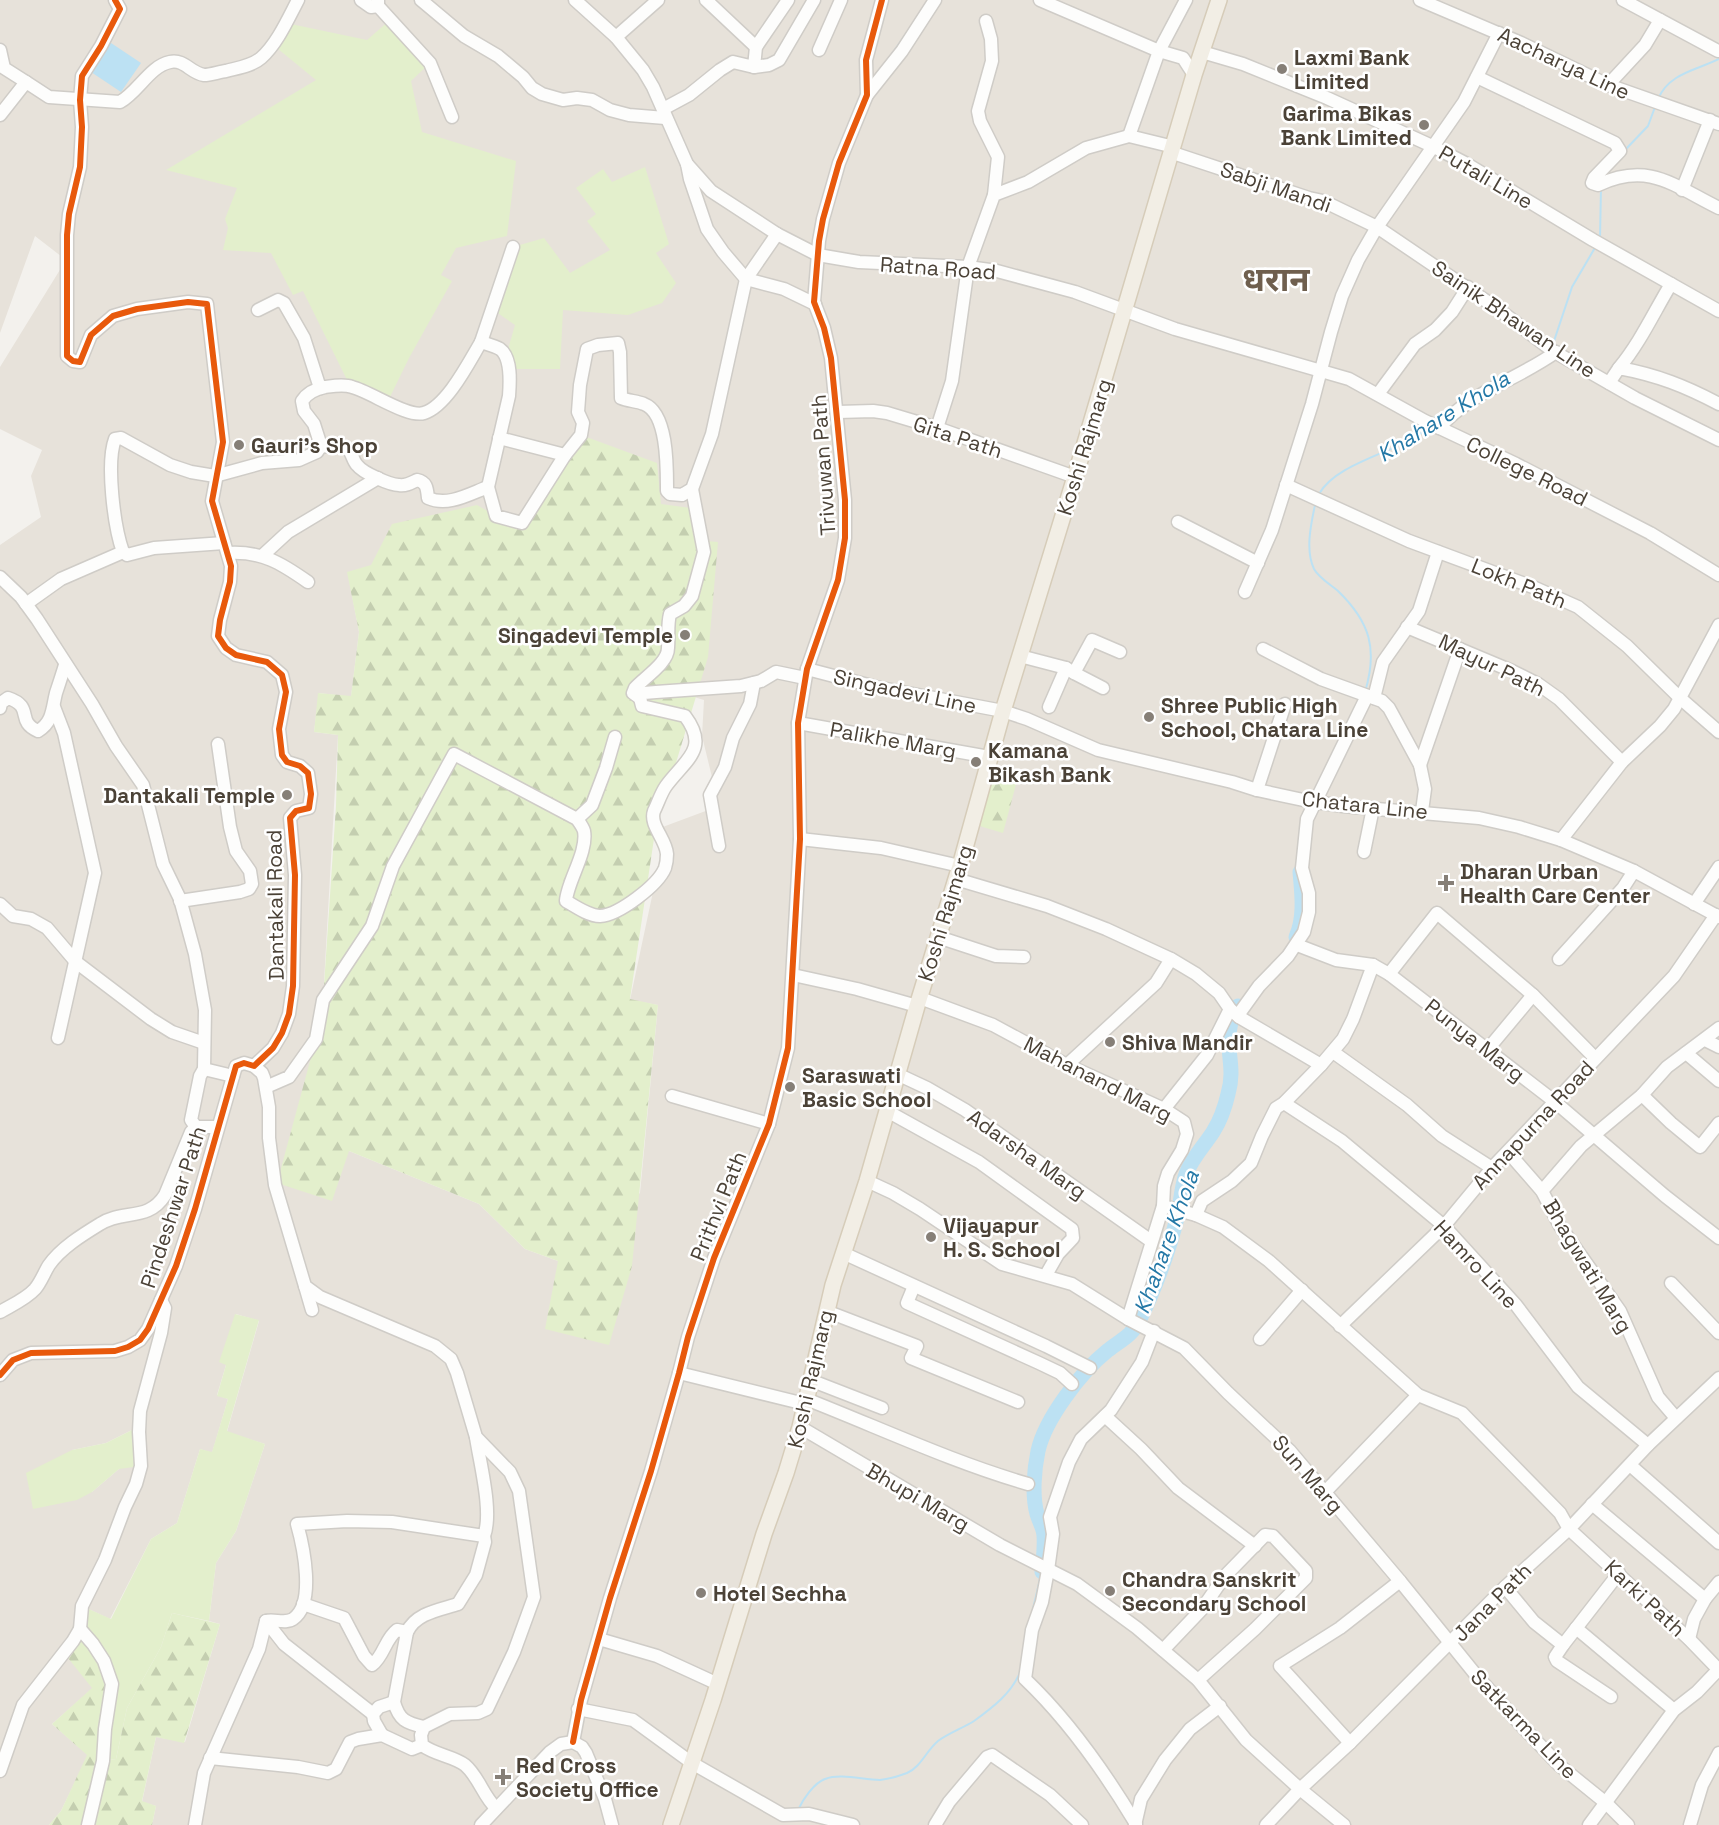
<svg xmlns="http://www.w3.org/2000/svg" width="1719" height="1825" font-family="'Space Grotesk','Noto Sans Devanagari',sans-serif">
<defs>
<pattern id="forest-firs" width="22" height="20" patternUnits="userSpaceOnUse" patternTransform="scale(1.5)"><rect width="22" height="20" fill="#e3efcc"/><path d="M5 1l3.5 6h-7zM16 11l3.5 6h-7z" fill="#c4ceb0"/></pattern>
</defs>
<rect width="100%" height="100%" fill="#f3f1ed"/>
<!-- residential -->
<path fill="#e7e2da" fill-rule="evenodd" d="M0 0H1719V1825H152L156 1806 142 1802 156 1737 185 1742 220 1624 209 1621 216 1563 236 1531 265 1444 227 1432 259 1321 236 1314 226 1365 217 1395 228 1399 212 1453 200 1449 177 1523 151 1539 110 1619 82 1606 93 1688 52 1724 88 1755 61 1811 49 1825H0V545L41 517 31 476 42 450 0 429V367L66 260 35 236 0 333ZM352 595 704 700 702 736 719 806 660 828 664 840 630 1000 658 1005 640 1193 558 1261 525 1249 479 1204 349 1151 323 1000 338 735 314 732 319 693 351 697 359 632ZM132 1430 119 1469 92 1492 72 1450 106 1443Z"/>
<!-- grass -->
<g fill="#e3efcc">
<path d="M390 20 430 63 411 81 422 132 516 161 507 236 456 248 441 275 452 281 409 358 388 401 350 386 303 291 293 295 271 253 223 250 228 228 225 219 237 188 166 170 316 80 272 44 286 23 367 40Z"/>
<path d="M645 167 669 244 656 253 676 283 662 303 628 315 563 310 560 369H508L506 356 515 325 492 309 513 247 544 238 570 273 610 250 587 221 596 214 576 188 603 169 612 182Z"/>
<path d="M235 1314 259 1320 227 1431 265 1444 236 1531 216 1563 209 1621 172 1613 161 1647 127 1708 116 1759 103 1761 109 1708 73 1641 82 1606 111 1619 151 1539 177 1523 200 1449 212 1452 228 1399 217 1396 226 1365 219 1362Z"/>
<path d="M132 1430 139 1432 141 1466 119 1469 92 1492 77 1500 33 1509 26 1473 72 1450 106 1443Z"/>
</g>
<!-- forest -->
<g fill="url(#forest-firs)">
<path d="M581 435 657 463 661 504 698 509 695 540 718 542 708 657 655 832 630 999 658 1005 632 1266 609 1345 545 1329 558 1261 525 1249 479 1204 349 1151 332 1201 277 1183 316 1039 323 1000 336 806 338 735 314 732 318 693 351 696 359 632 347 572 371 565 392 524 477 505 496 516 522 523Z"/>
<path d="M991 770 1018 777 1003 833 976 825Z"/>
<path d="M172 1613 220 1624 184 1743 156 1737 142 1801 156 1806 152 1825H49L61 1811 87 1755 52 1724 92 1688 64 1653 73 1642 93 1644 112 1684 103 1761 116 1759 127 1708 161 1647Z"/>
</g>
<!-- water -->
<path fill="#bce1f3" d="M108 41 141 63 121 92 88 70Z"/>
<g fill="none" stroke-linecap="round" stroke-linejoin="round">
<!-- stream -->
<g stroke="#bce1f3" stroke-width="2">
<path d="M887 61 913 24"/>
<path d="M1658 99C1669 73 1697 70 1719 59"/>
<path d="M1625 150 1648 126 1655 107"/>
<path d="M1600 238 1601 187"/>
<path d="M1553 344 1572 287 1596 246"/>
<path d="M1433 421 1435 417 1455 405"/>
<path d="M1319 494C1338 461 1401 452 1428 428"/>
<path d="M1315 505C1311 524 1305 550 1314 569 1319 578 1331 585 1338 591 1370 622 1378 649 1365 692"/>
<path d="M1315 505 1427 554"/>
<path d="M1032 1613 1041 1575"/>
<path d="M1024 1645 1026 1633"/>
<path d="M798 1810C803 1799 814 1783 825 1779 841 1773 863 1780 880 1780 889 1779 899 1776 907 1773 921 1767 926 1751 938 1741 949 1733 963 1728 974 1721 992 1708 1012 1693 1020 1672"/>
</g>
<!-- river -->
<g stroke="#bce1f3" stroke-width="15">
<path d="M1296 937C1305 917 1302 894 1300 872"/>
<path d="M1042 1572C1043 1561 1045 1548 1044 1536 1044 1529 1039 1521 1037 1514 1032 1496 1034 1470 1038 1451 1045 1419 1081 1372 1107 1351 1119 1341 1132 1336 1139 1321 1154 1291 1169 1251 1177 1218 1181 1204 1181 1188 1186 1174 1192 1158 1204 1146 1213 1132 1220 1121 1225 1107 1228 1094 1238 1061 1218 1041 1238 1006"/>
</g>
<defs>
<g id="minor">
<path d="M361 0 371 7 378 6V0"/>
<path d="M421 0 464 36 498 56 523 77 532 88 542 94 563 100 577 98 592 100 610 110 629 115 665 118"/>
<path d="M575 0 616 37 643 70 653 87 687 164 711 191 777 234 818 255 859 262 968 267 997 271 1075 292 1175 329 1349 379 1425 421 1516 464 1650 533 1719 575"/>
<path d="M706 0 756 47"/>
<path d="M1040 0 1159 51 1183 58 1194 75"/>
<path d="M1420 0 1521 43 1608 85 1719 124"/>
<path d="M1623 0 1718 51"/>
<path d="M378 6 430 63 452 117"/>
<path d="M986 21 991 39 992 61 978 111 980 121 998 157 994 195"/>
<path d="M616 37 658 0"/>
<path d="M0 50 4 68 26 82"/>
<path d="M819 50 841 0"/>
<path d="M1202 52 1243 64 1327 98 1432 146 1465 163 1593 240 1719 311"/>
<path d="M754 67 769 65 779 60 814 0"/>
<path d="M1477 77 1615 143 1620 151 1594 178 1592 183 1598 185C1649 161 1674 186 1719 208"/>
<path d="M1608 85 1645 45 1660 20"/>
<path d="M867 95 902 51 935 0"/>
<path d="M663 109 689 95 720 70 733 62 754 67 756 47 788 0"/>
<path d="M0 115 26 82 49 97 120 102C138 92 150 66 170 62 185 59 190 73 204 75 210 75 219 72 226 71 237 68 252 66 261 58 277 44 288 19 298 0"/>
<path d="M1129 136 1159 51 1186 0"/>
<path d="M1129 136 1174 147"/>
<path d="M1173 153 1309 198 1323 201 1377 227 1498 309 1553 351 1635 398 1719 440"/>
<path d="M687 164 690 179 707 229 723 252 746 279 784 289 815 304"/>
<path d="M1682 190 1710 120"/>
<path d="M258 310 278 300 284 303 304 338 320 388"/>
<path d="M481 342 513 247"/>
<path d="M1619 368C1640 343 1654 312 1671 284"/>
<path d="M1609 383 1619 368C1657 375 1685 386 1719 404"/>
<path d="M1378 394 1415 344 1435 330 1452 312 1468 287"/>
<path d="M838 412 873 411 887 413 937 428 1075 477"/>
<path d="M937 428 952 381 968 267 994 195 1028 182 1086 148 1129 136"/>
<path d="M1439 428C1470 392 1517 380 1556 352"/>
<path d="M499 438 565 455"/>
<path d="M321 446C328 448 344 444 348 449 352 453 353 461 357 465 363 473 390 485 399 485 406 486 411 483 417 480 427 482 427 489 428 498 448 507 469 494 488 487"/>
<path d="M1286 485 1409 541 1533 587 1578 607 1627 646 1680 698 1719 732"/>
<path d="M1178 522 1258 563"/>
<path d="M224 543 154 548 127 555 123 552C114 527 106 463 115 439L121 438 170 465 191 472 215 476 262 463 299 460 317 452 321 446 314 424 304 411 302 401C307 393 315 389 325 387 333 386 344 384 352 387 371 392 408 418 424 413 447 406 469 362 481 342 487 344 495 346 500 349 512 358 510 383 509 396L488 487 496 516 522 523 565 455 581 435 583 423 578 412 580 385 587 349 598 345 618 343 620 352 621 398C628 401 637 401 644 404 668 413 667 468 667 491L670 494 682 495 692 489 712 434 746 279 777 234"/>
<path d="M228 553C262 551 281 563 308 582"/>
<path d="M262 556 288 532 378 478"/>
<path d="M0 577 21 597 37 619 92 704 116 746 143 785 163 864 180 899 195 954 205 1010 204 1069 200 1076 191 1120 196 1127"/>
<path d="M1245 592 1272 530 1312 404 1331 332 1342 296 1358 260 1377 227 1464 102 1499 33"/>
<path d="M26 604 61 579 123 552"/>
<path d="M1407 627 1512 671 1538 684 1559 699 1622 762"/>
<path d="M1263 649 1321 679 1382 701 1389 708 1420 765 1425 789 1422 811"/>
<path d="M1020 656 1066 668 1074 673 1092 640 1120 652"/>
<path d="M807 669 876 687 1003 711 1027 719 1098 750 1232 782 1257 790 1308 801 1343 806 1479 818 1519 827 1561 840 1634 871 1719 917"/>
<path d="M1074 673 1103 688"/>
<path d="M640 698 633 693 635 688C645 677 668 663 668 648 669 636 667 626 670 614L684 606 692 596 704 552 692 489"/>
<path d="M1374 698 1383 662 1419 611 1438 552"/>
<path d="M54 707 64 733 95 873 58 1038"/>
<path d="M1049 707 1066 668"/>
<path d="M0 708 1 703 8 698C35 707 15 721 38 731 53 722 52 709 56 693 59 684 62 675 65 665"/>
<path d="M798 723 989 757"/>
<path d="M1420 765 1460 649"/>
<path d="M1257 790 1285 704"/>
<path d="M577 819 592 805 606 768 615 737"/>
<path d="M800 839 881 848 960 866"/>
<path d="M1561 840 1622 762 1660 726 1674 709 1719 625"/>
<path d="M719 846 710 795 725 767 733 738 750 704 754 683"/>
<path d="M1364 852 1373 808"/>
<path d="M956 879 1047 906 1106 929 1171 959 1196 974 1219 993 1230 1009 1239 1017 1321 1065"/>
<path d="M180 901 240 892 249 889 252 884 250 871 236 851 230 827 218 744"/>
<path d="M0 904 13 916 31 919 47 928 76 962 151 1019 172 1032 204 1043"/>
<path d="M1694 904 1719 867"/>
<path d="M938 937 996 956 1024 957"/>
<path d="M1297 945 1336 960 1373 965 1389 974 1554 1101 1665 1196 1719 1238"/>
<path d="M1559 959 1623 888 1634 871"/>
<path d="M1389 974 1437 913 1533 995 1595 1058"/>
<path d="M793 975 857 989 917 1006"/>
<path d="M920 998 993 1025 1067 1065 1164 1109 1184 1122 1187 1134 1182 1150 1168 1173 1164 1186 1163 1206 1128 1319"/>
<path d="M1239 1017 1241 1011 1259 986 1288 956 1304 932 1309 912V893L1302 868 1307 819 1367 696"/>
<path d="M1705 1040 1719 1047"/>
<path d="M1488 1049 1533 995"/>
<path d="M1333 1052 1407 1105 1442 1136 1492 1168"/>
<path d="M1686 1053 1719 1081"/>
<path d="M1067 1065 1156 983 1171 959"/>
<path d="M254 1066 262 1073 264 1078 269 1107V1138L275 1185 305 1286 320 1297 435 1346 451 1359 457 1373 476 1437 510 1472 519 1491 534 1597 514 1652 487 1709 478 1713 450 1714 424 1727 421 1735 422 1745C435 1755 453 1756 465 1765 479 1777 483 1796 496 1808"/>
<path d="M204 1069 233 1076"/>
<path d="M897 1074 927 1088 965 1110 1151 1241"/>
<path d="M266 1087 289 1077 316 1039 323 1000 372 926 393 866 454 754 577 819C579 822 583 827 584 831 588 852 567 882 566 901 576 907 589 916 600 916 619 915 658 885 665 868 666 865 667 857 667 854 666 839 649 825 654 811 658 803 661 793 666 786 685 760 710 749 685 716L642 706 640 698 644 693 656 692 741 686 761 681 776 672 805 678"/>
<path d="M1642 1095 1671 1123 1700 1147 1719 1123"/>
<path d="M672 1096 769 1124"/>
<path d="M1284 1103 1342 1141 1444 1226 1516 1305 1578 1387 1648 1445"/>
<path d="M1164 1109 1207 1055 1230 1009"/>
<path d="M887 1111 979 1162 1072 1229 1073 1238 1058 1254 1046 1275"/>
<path d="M1508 1152 1542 1191 1560 1226 1620 1311 1658 1397 1676 1418"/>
<path d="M867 1181 893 1193 920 1209 1002 1264 1072 1284 1128 1319 1184 1348 1228 1393 1290 1451 1400 1581 1476 1675 1520 1724 1559 1765 1606 1803 1628 1825"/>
<path d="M1542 1191 1581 1146 1642 1095 1667 1067 1719 1028"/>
<path d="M1163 1206 1196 1215 1223 1227 1269 1261 1418 1395 1462 1413 1560 1513 1569 1529 1689 1639 1718 1669"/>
<path d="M1196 1215 1202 1201 1232 1181 1251 1163 1262 1136 1276 1108 1284 1103 1321 1065 1343 1039 1353 1019 1373 965"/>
<path d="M843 1253 1046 1346 1090 1368"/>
<path d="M1671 1283 1719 1333"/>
<path d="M305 1286 312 1310"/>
<path d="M914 1286 907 1303 1039 1363 1060 1373 1072 1384"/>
<path d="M826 1311 917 1346 911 1358 1018 1402"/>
<path d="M0 1312C12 1305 26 1299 35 1289 41 1282 44 1273 49 1265 61 1248 82 1235 100 1224 123 1209 148 1222 165 1195L191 1132 196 1127H217"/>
<path d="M1340 1326 1444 1226 1492 1168 1674 976 1716 915"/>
<path d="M1260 1339 1302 1290"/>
<path d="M679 1373 805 1404"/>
<path d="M0 1375 13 1360 31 1353 115 1351 128 1347 140 1340 148 1329 176 1266 195 1209 236 1066 244 1063 254 1066 273 1048 282 1033 289 1014 293 986 295 875 290 818 296 811 309 808 311 794 308 773 300 766 287 762 282 755 279 729 286 692 282 675 267 662 236 655 226 648 218 636 220 620 230 582 231 566 212 501 223 442 207 304 188 302 137 309 113 316 91 335 80 362 73 361 67 356V235L69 214 80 167 82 127 80 100 82 76 101 46 120 9 115 0"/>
<path d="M810 1380 882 1408"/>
<path d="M806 1399C880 1428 952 1462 1028 1484"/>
<path d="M1105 1416 1141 1449 1178 1488 1255 1546"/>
<path d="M800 1427 1000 1545 1077 1584 1137 1628 1198 1680 1246 1740 1300 1789 1344 1825"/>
<path d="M1630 1465 1719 1543"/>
<path d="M1325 1492 1418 1395"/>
<path d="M1592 1504 1705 1599 1719 1582"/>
<path d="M1505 1587 1534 1622 1563 1645 1619 1573"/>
<path d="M303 1604 344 1618 364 1656 372 1665C384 1656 385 1639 397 1630L407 1632C416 1613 439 1610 458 1604L476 1575 485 1542 484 1536"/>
<path d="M266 1621 284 1644 373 1714"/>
<path d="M1576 1628 1674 1710"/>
<path d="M80 1629 93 1644 104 1661 112 1684 105 1729 103 1761 88 1825"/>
<path d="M407 1632 394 1702C399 1720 406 1723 424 1727"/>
<path d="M599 1639 657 1656 718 1684"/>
<path d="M1689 1639 1694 1619 1705 1599"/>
<path d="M1563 1645 1555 1657 1557 1661 1611 1697"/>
<path d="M1163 1650 1202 1609 1224 1577 1265 1535 1273 1536 1306 1571V1578L1255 1629 1198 1680"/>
<path d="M578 1709 633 1720 692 1763 783 1815 809 1814 853 1825"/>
<path d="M382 1735 374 1721 373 1714 379 1707 394 1702"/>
<path d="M573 1742 581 1700 610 1598 651 1471 679 1373 688 1337 714 1258 769 1124 788 1048 800 839 798 723 807 669 838 580 845 538V500L831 358 824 328 814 302 819 241 823 219 839 163 867 95 866 60 882 0"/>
<path d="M573 1742 582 1747 586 1753 605 1799 612 1825"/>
<path d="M1350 1743 1280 1666 1340 1628 1400 1581"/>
<path d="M210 1758 298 1767 328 1773 336 1769 350 1742 358 1739 382 1735 412 1749 422 1745"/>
<path d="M0 1771 23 1705 73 1641 80 1629 82 1606 105 1560 125 1507 136 1484 141 1466 139 1432 140 1411 161 1333 165 1308 161 1300"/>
<path d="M1136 1824C1106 1774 1067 1719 1025 1679L1032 1630 1042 1602 1048 1570 1053 1534 1050 1517 1069 1462 1081 1439 1111 1410 1142 1362 1154 1331"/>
<path d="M195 1825 204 1773 259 1649 266 1621C274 1619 286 1624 293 1619 316 1604 303 1545 297 1524L347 1521 392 1522 484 1536C493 1512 480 1464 476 1437"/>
<path d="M481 1825 550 1752 561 1744 573 1742"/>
<path d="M935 1825 949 1802 987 1757 992 1755 1050 1795 1082 1825"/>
<path d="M1135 1825 1141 1799 1165 1760 1190 1729 1220 1706"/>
<path d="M1266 1825 1300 1789 1350 1743 1505 1587 1569 1529 1648 1445 1719 1378"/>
<path d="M1589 1825 1674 1710 1697 1692 1719 1669"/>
<path d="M1690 1825 1702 1785 1719 1753"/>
</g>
<path id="major" d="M671 1825 713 1700 764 1534 786 1473 800 1427 833 1285 867 1181 917 1006 960 866 1003 711 1075 477 1194 75 1219 0"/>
</defs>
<!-- minor casing -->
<use href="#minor" stroke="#cfccc7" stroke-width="15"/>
<!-- major casing -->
<use href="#major" stroke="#d6ccb9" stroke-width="18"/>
<!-- minor -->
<use href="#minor" stroke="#fdfdfc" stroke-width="12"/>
<!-- major -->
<use href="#major" stroke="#f2eee5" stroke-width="15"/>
<defs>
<g id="cycleway">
<path d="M0 1375 13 1360 31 1353 115 1351 128 1347 140 1340 148 1329 176 1266 195 1209 236 1066 244 1063 254 1066 273 1048 282 1033 289 1014 293 986 295 875 290 818 296 811 309 808 311 794 308 773 300 766 287 762 282 755 279 729 286 692 282 675 267 662 236 655 226 648 218 636 220 620 230 582 231 566 212 501 223 442 207 304 188 302 137 309 113 316 91 335 80 362 73 361 67 356V235L69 214 80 167 82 127 80 100 82 76 101 46 120 9 115 0"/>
<path d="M573 1742 581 1700 610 1598 651 1471 679 1373 688 1337 714 1258 769 1124 788 1048 800 839 798 723 807 669 838 580 845 538V500L831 358 824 328 814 302 819 241 823 219 839 163 867 95 866 60 882 0"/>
</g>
</defs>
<!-- cycleway casing -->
<use href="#cycleway" stroke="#fff" stroke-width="10"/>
<!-- cycleway -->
<use href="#cycleway" stroke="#e8590c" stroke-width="6"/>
</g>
<!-- markers -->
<g fill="#867f77" stroke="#fff" stroke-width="2">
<circle cx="1282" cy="69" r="6"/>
<circle cx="1424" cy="125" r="6"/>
<circle cx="239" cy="445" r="6"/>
<circle cx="685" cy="635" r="6"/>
<circle cx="1149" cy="717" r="6"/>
<circle cx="976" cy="762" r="6"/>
<circle cx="287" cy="795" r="6"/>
<path d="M1443 874h6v6h6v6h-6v6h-6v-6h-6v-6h6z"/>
<circle cx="1110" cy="1042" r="6"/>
<circle cx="790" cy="1087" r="6"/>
<circle cx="931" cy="1237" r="6"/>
<circle cx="1110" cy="1591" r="6"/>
<circle cx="701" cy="1593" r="6"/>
<path d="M500 1768h6v6h6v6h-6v6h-6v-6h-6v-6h6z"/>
</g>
<g text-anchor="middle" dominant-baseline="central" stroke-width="5" stroke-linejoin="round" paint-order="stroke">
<!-- poi labels -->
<g font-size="21" font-weight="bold" fill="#4b4237" stroke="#fff" text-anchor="start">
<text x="1294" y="57">Laxmi Bank<tspan x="1294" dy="24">Limited</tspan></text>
<text x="1412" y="113" text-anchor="end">Garima Bikas<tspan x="1412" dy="24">Bank Limited</tspan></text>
<text x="251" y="445">Gauri's Shop</text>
<text x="673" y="635" text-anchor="end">Singadevi Temple</text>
<text x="1161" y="705">Shree Public High<tspan x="1161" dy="24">School, Chatara Line</tspan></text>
<text x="988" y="750">Kamana<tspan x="988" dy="24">Bikash Bank</tspan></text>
<text x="275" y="795" text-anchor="end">Dantakali Temple</text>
<text x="1460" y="871">Dharan Urban<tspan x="1460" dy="24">Health Care Center</tspan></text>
<text x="1122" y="1042">Shiva Mandir</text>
<text x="802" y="1075">Saraswati<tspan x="802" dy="24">Basic School</tspan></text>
<text x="943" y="1225">Vijayapur<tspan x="943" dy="24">H. S. School</tspan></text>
<text x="1122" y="1579">Chandra Sanskrit<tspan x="1122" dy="24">Secondary School</tspan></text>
<text x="713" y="1593">Hotel Sechha</text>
<text x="516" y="1765">Red Cross<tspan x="516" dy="24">Society Office</tspan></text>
</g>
<!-- street labels -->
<g font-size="21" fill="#4b4237" stroke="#fff">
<text transform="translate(1564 63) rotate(25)">Aacharya Line</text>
<text transform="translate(1486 177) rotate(30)">Putali Line</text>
<text transform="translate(1276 187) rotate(19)">Sabji Mandi</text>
<text transform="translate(938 268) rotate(4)">Ratna Road</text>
<text transform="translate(1514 319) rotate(34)">Sainik Bhawan Line</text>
<text transform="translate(958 437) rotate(18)">Gita Path</text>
<text transform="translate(1084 447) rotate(-73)">Koshi Rajmarg</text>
<text transform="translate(823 465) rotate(-94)">Trivuwan Path</text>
<text transform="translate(1527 471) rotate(26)">College Road</text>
<text transform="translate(1519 583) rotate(22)">Lokh Path</text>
<text transform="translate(1492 665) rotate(26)">Mayur Path</text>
<text transform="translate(905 691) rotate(12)">Singadevi Line</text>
<text transform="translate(893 740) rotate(10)">Palikhe Marg</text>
<text transform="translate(1365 805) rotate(6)">Chatara Line</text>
<text transform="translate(275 905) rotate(-91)">Dantakali Road</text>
<text transform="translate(945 913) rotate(-73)">Koshi Rajmarg</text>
<text transform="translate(1475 1040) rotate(38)">Punya Marg</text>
<text transform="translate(1098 1079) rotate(27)">Mahanand Marg</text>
<text transform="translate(1533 1125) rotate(-47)">Annapurna Road</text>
<text transform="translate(1027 1154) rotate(35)">Adarsha Marg</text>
<text transform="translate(718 1206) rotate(-68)">Prithvi Path</text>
<text transform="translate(173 1207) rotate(-72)">Pindeshwar Path</text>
<text transform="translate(1476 1264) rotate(47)">Hamro Line</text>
<text transform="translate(1588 1266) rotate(59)">Bhagwati Marg</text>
<text transform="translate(810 1379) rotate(-77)">Koshi Rajmarg</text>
<text transform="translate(1308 1474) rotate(49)">Sun Marg</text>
<text transform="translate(918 1497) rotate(30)">Bhupi Marg</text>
<text transform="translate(1645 1598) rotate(43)">Karki Path</text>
<text transform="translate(1492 1602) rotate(-45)">Jana Path</text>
<text transform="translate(1524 1724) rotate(46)">Satkarma Line</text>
</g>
<!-- water labels -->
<g font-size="22" font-style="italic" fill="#2478a6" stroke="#fff">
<text transform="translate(1443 416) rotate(-32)">Khahare Khola</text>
<text transform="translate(1166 1242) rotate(-70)">Khahare Khola</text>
</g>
<!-- town labels -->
<g font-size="33" font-weight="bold" fill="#6f5f4e" stroke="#fff">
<text x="1276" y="280">धरान</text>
</g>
</g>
</svg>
